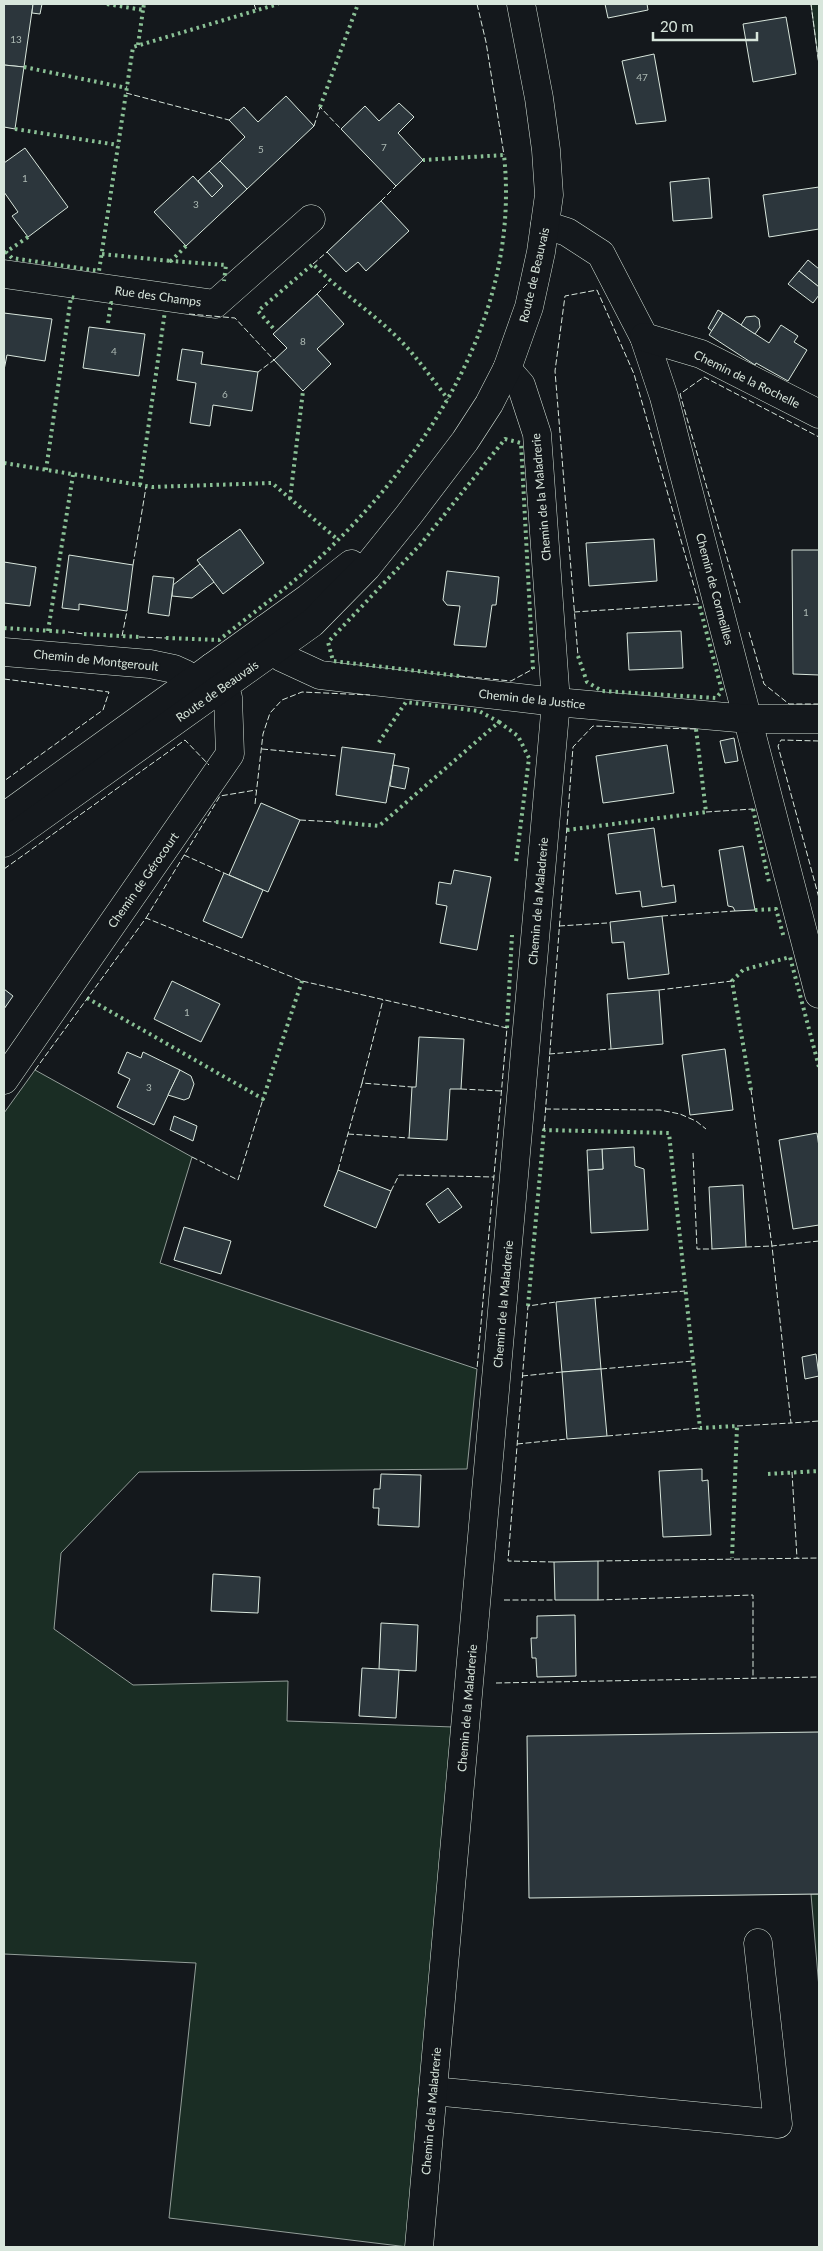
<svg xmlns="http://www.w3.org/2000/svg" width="823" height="2251" font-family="Lato,sans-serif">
<rect width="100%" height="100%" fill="#14181c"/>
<!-- green -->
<g fill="#1a2d24" stroke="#939e99">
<path d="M811 4H819V65Z"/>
<path d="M35 1070 192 1157 160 1263 477 1369 467 1469 139 1472 61 1553 54 1629 133 1685 288 1681 287 1721 453 1727 433 1936 408 2247 169 2218 196 1963 4 1954V1113Z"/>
<path d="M811 1894H819V1988Z"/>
</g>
<!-- building -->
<g fill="#2c363c" stroke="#d8e6dc">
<path d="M4 4H33L24 67 4 65Z"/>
<path d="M33 4H42L40 14 32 13Z"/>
<path d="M605 4H647L648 10 608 18Z"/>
<path d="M786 17 796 74 753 82 743 24Z"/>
<path d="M654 54 666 121 636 124 622 61Z"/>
<path d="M4 65 24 67 15 129 4 127Z"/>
<path d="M286 96 314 126 247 189 220 161 245 137 229 120 244 107 258 122Z"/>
<path d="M399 103 414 117 398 133 423 160 396 186 341 129 365 106 379 121Z"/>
<path d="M25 148 68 207 28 237 12 216 18 212 4 192V163Z"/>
<path d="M220 161 247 189 186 246 154 212 193 176 212 197 223 186 209 171Z"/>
<path d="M209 171 223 186 212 197 198 181Z"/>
<path d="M709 178 712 218 673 221 670 182Z"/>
<path d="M819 187V229L769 237 763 195Z"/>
<path d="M381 201 409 231 366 271 358 262 346 272 327 252Z"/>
<path d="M808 260 819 269V287L799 271Z"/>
<path d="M799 271 819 287V295L813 303 788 284Z"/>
<path d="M317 294 344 324 317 349 331 364 303 391 274 360 287 348 273 334Z"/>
<path d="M718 310 723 313 712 331 708 328Z"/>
<path d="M4 313 52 319 45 361 7 355 4 370Z"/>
<path d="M723 313 769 343 781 325 798 336 794 342 807 350 788 381 756 363 755 365 709 335Z"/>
<path d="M755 316 759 319 760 327 755 334 741 325 746 317Z"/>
<path d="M89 327 145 334 139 376 83 368Z"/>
<path d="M182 349 203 352 201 364 258 372 252 411 213 405 210 426 190 423 196 383 177 380Z"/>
<path d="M240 529 264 563 223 594 197 560Z"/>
<path d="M654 539 657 581 589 586 586 543Z"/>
<path d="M792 550H819V675L793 674Z"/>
<path d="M69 555 133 565 127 611 79 604V610L62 608Z"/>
<path d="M4 562 36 567 30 606 4 603Z"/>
<path d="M200 564 214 582 192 598 172 596 173 585Z"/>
<path d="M447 571 499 577 496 605H492L486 647 454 645 460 606 447 605 443 600Z"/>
<path d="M153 576 174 578 169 616 148 613Z"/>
<path d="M681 631 683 668 629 670 627 633Z"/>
<path d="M734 738 738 761 725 763 720 741Z"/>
<path d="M667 745 674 793 603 803 596 756Z"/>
<path d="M342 747 395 754 386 803 336 795Z"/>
<path d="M393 765 409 768 405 789 390 786Z"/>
<path d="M261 803 300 820 268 892 229 875Z"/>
<path d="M654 828 662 887 674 885 676 902 642 907 640 891 616 894 608 834Z"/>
<path d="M743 846 755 910 735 911 733 907 728 906 719 850Z"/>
<path d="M454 870 491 877 477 950 440 943 447 906 436 904 439 882 451 884Z"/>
<path d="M224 873 263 890 242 938 203 921Z"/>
<path d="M662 916 669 974 628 979 624 942 612 943 610 922Z"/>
<path d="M172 981 220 1004 201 1042 154 1019Z"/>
<path d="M4 989 13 996 4 1009Z"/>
<path d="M659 990 663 1044 611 1049 607 994Z"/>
<path d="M419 1037 464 1039 461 1089H450L447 1140 409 1138 412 1087H416Z"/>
<path d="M725 1049 733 1110 690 1115 682 1055Z"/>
<path d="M127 1052 141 1058 143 1052 180 1070 154 1125 117 1107 130 1079 118 1073Z"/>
<path d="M180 1070 191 1076 194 1084 189 1098 184 1100 168 1095Z"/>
<path d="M174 1116 197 1126 193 1141 170 1130Z"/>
<path d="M817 1133 819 1147V1225L793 1229 779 1140Z"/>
<path d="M634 1147 635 1166 644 1169 648 1230 591 1233 588 1170 603 1169 602 1149Z"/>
<path d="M602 1149 603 1169 588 1170 587 1150Z"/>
<path d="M338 1170 391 1191 376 1228 324 1206Z"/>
<path d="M743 1185 746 1247 712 1249 709 1187Z"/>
<path d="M448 1188 462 1207 439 1223 426 1204Z"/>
<path d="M184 1227 231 1241 221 1274 174 1260Z"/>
<path d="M595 1298 601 1369 562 1372 556 1302Z"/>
<path d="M816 1354 819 1376 805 1379 802 1357Z"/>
<path d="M601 1369 607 1436 567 1439 562 1372Z"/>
<path d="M702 1469V1481L708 1480 711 1535 663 1537 659 1471Z"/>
<path d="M381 1474 421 1475 419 1527 378 1525 379 1508H373L374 1489H380Z"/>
<path d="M598 1561V1600H555L554 1562Z"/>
<path d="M213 1574 260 1577 258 1613 211 1611Z"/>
<path d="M575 1615 576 1676 537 1677 536 1658H532L531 1638H537V1616Z"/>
<path d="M381 1623 418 1625 416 1671 379 1669Z"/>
<path d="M362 1668 399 1670 396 1718 359 1716Z"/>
<path d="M819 1732V1894L529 1898 527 1736Z"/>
</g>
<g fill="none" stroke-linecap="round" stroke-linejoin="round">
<defs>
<g id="minor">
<path d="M545 225 567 232 601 254 644 337 664 397 819 994"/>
<path d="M4 274 215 304 311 219"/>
<path d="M644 337 701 354 819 414"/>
<path d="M265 629 281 657 320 675 556 702 749 719H819"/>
<path d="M4 652 150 664 174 669 185 674 208 697"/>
<path d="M4 1080 230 754 228 697 212 667"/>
<path d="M433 2091 778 2124 758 1943"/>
<path d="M419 2247 556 702 537 434 521 385 507 369"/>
</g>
<g id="major">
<path d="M4 817 308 598 351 564"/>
<path d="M4 843 312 623 367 567 408 516 465 441 489 404 507 369 529 307 541 252 549 195 546 150 539 98 521 4"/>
</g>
</defs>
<!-- minor casing -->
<use href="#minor" stroke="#d8e6dc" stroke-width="29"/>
<!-- major casing -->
<use href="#major" stroke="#d8e6dc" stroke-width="29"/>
<!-- minor -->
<use href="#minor" stroke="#14181c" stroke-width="28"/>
<!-- major -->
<use href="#major" stroke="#14181c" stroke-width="28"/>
<!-- hedge -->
<g stroke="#8ac095" stroke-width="4" stroke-dasharray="2.5 4" stroke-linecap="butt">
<path d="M107 4 143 10 144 4"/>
<path d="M138 45 143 10"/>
<path d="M24 67 127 88"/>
<path d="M320 107 358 4"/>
<path d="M15 129 118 145"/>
<path d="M28 237 6 252 12 258 99 271 133 47 278 4"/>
<path d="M186 246 171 261 226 265 224 281"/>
<path d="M102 254 171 261"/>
<path d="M108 323 111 303H115"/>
<path d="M273 328 258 311 313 264C339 291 372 312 399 339 417 357 432 379 448 399"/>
<path d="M4 463 152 487 272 483 337 539"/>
<path d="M46 470 71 297 75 298"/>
<path d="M140 485 165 311"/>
<path d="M290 499 303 391"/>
<path d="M4 628 68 632"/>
<path d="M48 631 73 475"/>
<path d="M84 634 139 637"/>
<path d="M166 638 219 640C250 615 284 591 313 564 427 459 521 316 504 155L423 160"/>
<path d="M578 656 587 682 602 691 716 698 722 691 699 604"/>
<path d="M459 676 333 661 328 642 420 545 505 439 521 443 533 669"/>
<path d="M499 722 518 736 529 758 516 862"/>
<path d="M753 809 769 882"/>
<path d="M336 822 379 826 499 722 479 711 406 702 377 745"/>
<path d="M567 830 706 812 696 729"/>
<path d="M755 910 776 909 784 938"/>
<path d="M87 998 263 1099 302 981"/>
<path d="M507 1028 512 935"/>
<path d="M751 1090 732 981 743 970 790 957 819 1067"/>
<path d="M528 1306 544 1130 669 1133 700 1428 737 1426 732 1558"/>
<path d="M768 1474 819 1471"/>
</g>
<!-- fence -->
<g stroke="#d8e6dc" stroke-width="1" stroke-dasharray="6 2.5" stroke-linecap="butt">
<path d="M254 4 256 10"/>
<path d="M477 4 486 42 504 155"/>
<path d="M811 4 819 65"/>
<path d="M126 93 229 120"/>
<path d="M314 126 320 107 341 129"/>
<path d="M381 201 396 186"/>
<path d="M313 264 327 252"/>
<path d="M317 294 329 282"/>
<path d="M189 314 235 318 274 360 258 372"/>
<path d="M133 565 146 487"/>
<path d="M740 603 680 394 704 377 819 437"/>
<path d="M574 612 699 604 634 374 597 290 565 296 555 371 578 656"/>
<path d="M68 632 84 634"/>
<path d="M749 632 764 684 789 704H819"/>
<path d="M122 636 127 611"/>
<path d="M139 637 166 638"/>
<path d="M459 676 511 681 533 669"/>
<path d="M4 679 109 692 103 710 4 781"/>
<path d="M819 741 781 740 778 746 819 898"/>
<path d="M262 749 337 756"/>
<path d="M255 804 263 734 270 713 282 700 302 692 370 695"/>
<path d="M706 812 753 809"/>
<path d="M300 820 336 822"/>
<path d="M184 855 224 873"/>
<path d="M4 869 185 740 209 765"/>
<path d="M662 916 735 911"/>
<path d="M146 918 220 796 256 790"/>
<path d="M559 926 607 923"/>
<path d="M659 990 732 981"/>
<path d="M549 1054 611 1049"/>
<path d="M35 1070 146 918 302 981 507 1028 477 1369"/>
<path d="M362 1083 383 1000"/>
<path d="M461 1089 501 1091"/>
<path d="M545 1109 660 1110 680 1114 696 1121 706 1129"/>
<path d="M544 1130 573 747 593 726 696 729"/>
<path d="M348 1134 409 1138"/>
<path d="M693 1153 697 1249H712"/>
<path d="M192 1157 238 1180 263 1099"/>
<path d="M338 1170 362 1083 412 1087"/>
<path d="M391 1191 399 1175 494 1177"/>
<path d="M819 1241 772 1246 791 1423 819 1421"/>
<path d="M746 1247 772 1246 751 1090"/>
<path d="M595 1298 685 1291"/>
<path d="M601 1369 693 1361"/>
<path d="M522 1376 562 1372"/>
<path d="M737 1426 791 1423"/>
<path d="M607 1436 700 1428"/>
<path d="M517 1444 567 1439"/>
<path d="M792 1472 797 1558"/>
<path d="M598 1561 819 1558"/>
<path d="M554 1562 508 1561 528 1306 556 1302"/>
<path d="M504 1600H555"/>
<path d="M598 1600 753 1595V1679"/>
<path d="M496 1683 819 1677"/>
</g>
</g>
<g text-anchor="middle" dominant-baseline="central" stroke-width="4" stroke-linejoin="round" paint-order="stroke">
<!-- number labels -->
<g font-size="10" fill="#adbab4">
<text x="16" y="39">13</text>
<text x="642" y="77">47</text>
<text x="384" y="147">7</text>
<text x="261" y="149">5</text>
<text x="25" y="178">1</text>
<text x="196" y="204">3</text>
<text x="303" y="341">8</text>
<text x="114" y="351">4</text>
<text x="225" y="394">6</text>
<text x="806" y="612">1</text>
<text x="187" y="1012">1</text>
<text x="149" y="1087">3</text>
</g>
<!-- street labels -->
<g font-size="12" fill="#d8e6dc" stroke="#14181c">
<text transform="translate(534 275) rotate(-77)">Route de Beauvais</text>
<text transform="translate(158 296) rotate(8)">Rue des Champs</text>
<text transform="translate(747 379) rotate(26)">Chemin de la Rochelle</text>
<text transform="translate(541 497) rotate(-95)">Chemin de la Maladrerie</text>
<text transform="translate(715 589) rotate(75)">Chemin de Cormeilles</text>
<text transform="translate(96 660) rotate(6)">Chemin de Montgeroult</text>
<text transform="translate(217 691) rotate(-35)">Route de Beauvais</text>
<text transform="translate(532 699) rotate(6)">Chemin de la Justice</text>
<text transform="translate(143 880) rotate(-55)">Chemin de Gérocourt</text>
<text transform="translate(538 901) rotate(-85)">Chemin de la Maladrerie</text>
<text transform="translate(503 1304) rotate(-85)">Chemin de la Maladrerie</text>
<text transform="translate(467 1708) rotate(-85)">Chemin de la Maladrerie</text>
<text transform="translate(431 2111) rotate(-85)">Chemin de la Maladrerie</text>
</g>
</g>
<!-- border -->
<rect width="823" height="2251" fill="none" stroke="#d8e6dc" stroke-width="10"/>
<!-- scale -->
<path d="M653 32v8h104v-8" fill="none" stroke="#d8e6dc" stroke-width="2.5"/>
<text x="660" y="32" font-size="15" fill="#d8e6dc" stroke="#14181c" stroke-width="4" paint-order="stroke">20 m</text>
</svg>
